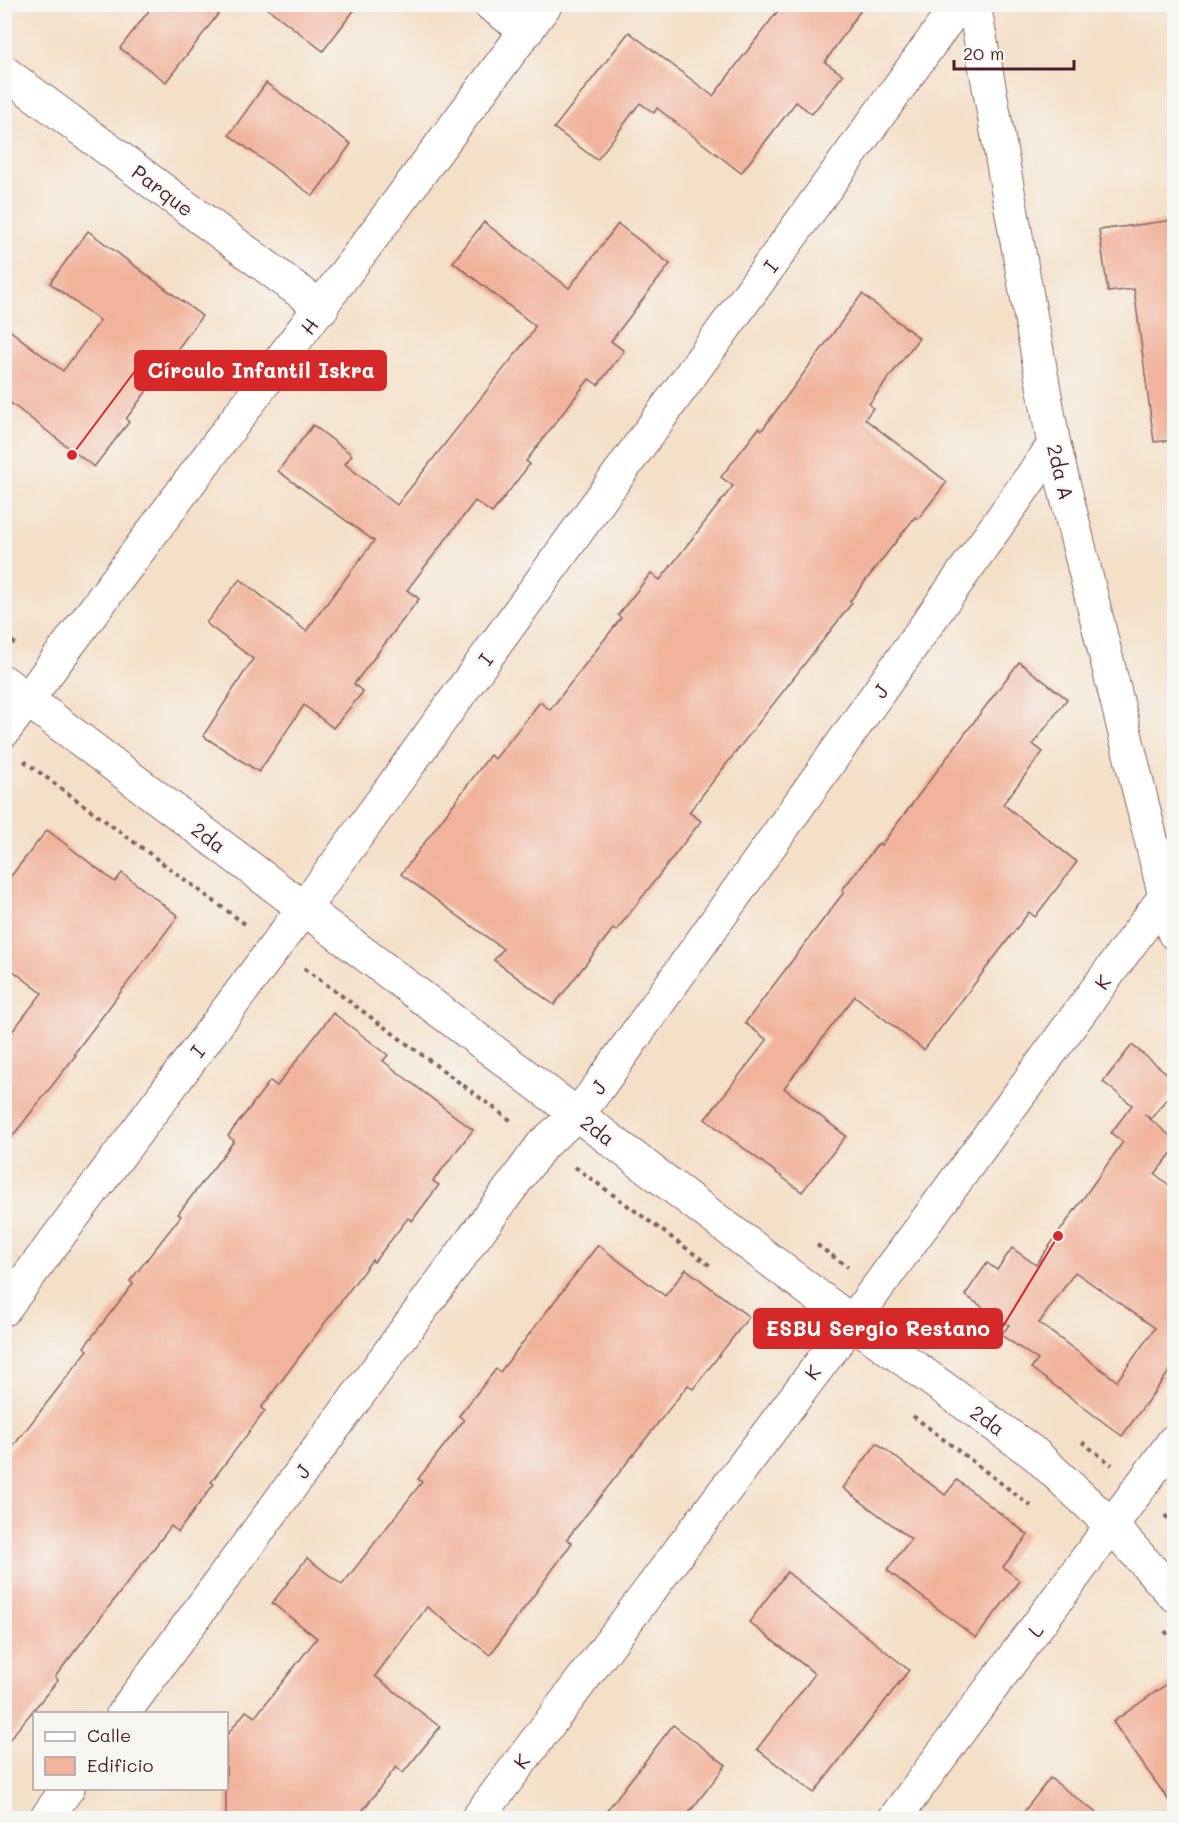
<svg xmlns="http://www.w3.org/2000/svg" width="1179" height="1823" font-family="Mali,sans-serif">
<rect width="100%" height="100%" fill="#f6f6f2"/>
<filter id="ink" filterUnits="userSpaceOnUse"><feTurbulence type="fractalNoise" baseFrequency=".0167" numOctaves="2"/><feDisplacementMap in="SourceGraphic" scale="12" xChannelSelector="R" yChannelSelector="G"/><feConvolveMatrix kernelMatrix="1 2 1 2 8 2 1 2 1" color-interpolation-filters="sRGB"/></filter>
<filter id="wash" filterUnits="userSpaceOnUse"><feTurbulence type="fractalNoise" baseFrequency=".008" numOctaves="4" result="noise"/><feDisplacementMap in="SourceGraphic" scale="24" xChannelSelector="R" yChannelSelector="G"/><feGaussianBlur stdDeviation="1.35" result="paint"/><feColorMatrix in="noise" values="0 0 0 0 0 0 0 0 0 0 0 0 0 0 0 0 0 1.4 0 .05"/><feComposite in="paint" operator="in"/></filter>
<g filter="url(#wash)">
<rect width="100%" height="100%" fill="#f4dfc7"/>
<g id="blocks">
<!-- building -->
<g fill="#f1b39b" fill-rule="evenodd">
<path d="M154 4H226L166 82 120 48Z"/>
<path d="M262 4H359L323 51Z"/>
<path d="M783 4H865L825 62 843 75 812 114 796 102 741 173 657 108 654 113 640 103 597 160 554 128 629 32 713 96Z"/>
<path d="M266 83 351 144 313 196 229 135Z"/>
<path d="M1174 220V440L1154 442 1134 289 1108 292 1099 230Z"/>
<path d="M484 222 569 288 618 224 670 264 611 341 624 351 598 385 589 379 526 461 530 464 492 513 475 501 407 590 419 599 354 684 363 692 333 728 304 705 259 772 203 736 253 659 206 623 240 579 306 631 374 541 278 471 313 425 352 455 345 464 397 505 531 334 535 326 453 262Z"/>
<path d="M88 231 202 316 126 419 129 422 94 467 4 398V326L63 371 100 321 50 283Z"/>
<path d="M862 294 919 338 869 404 873 408 865 419 947 482 918 519 915 517 850 601 852 603 689 812 701 821 616 931 613 929 554 1005 494 960 503 949 401 874 490 755 495 759 540 702 550 710 621 618 618 615 651 573 660 580 733 486 721 477 759 428 762 430Z"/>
<path d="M1019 662 1067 699 1033 744 1043 752 1003 804 1077 862 1035 917 1029 912 924 1050 855 996 784 1088 846 1136 802 1192 705 1119 767 1040 745 1023 844 892 842 890 879 843 881 845Z"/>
<path d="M47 830 115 882 122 873 178 916 74 1054 76 1055 4 1147V1042L42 993 4 964V885Z"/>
<path d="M333 1013 388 1055 383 1061 473 1130 433 1181 439 1185 412 1221 408 1218 374 1262 372 1260 261 1408 265 1411 211 1482 214 1484 178 1532 171 1526 55 1677 58 1680 4 1746V1458L88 1350 84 1347 133 1284 130 1281 181 1216 178 1214 234 1141 228 1136 270 1081 277 1086Z"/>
<path d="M1132 1045 1174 1079V1089L1151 1119 1144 1114 1174 1139V1150L1155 1174 1174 1189V1365L1122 1436 1031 1368 1038 1360 1001 1335 1009 1325 965 1295 987 1263 997 1270 1012 1248 1036 1265 1123 1142 1111 1133 1132 1105 1103 1082ZM1075 1272 1155 1328 1117 1381 1039 1323Z"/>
<path d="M598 1245 665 1296 686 1269 749 1317 693 1389 688 1385 567 1539 572 1543 490 1655 427 1607 375 1676 440 1727 403 1773 396 1767 357 1818H226V1736L246 1711 255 1717 317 1638 272 1603 307 1558 342 1585 422 1482 418 1479 464 1420 459 1416 496 1369 500 1372Z"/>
<path d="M877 1443 945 1495 957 1480 1028 1535 1003 1567 1020 1581 976 1638 887 1570 911 1539 843 1488Z"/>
<path d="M787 1572 909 1670 814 1793 757 1749 815 1674 749 1622Z"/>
<path d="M1174 1679V1808L1113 1722Z"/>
<path d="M673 1725 726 1765 685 1818H601Z"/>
<path d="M1050 1778 1103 1818H1019Z"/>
</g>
</g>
</g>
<g filter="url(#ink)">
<use href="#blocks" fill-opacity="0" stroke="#866262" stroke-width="1.5"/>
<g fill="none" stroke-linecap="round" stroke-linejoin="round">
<defs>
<g id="minor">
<path d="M490 4 527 31"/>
<path d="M974 4 1054 445 1174 933"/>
<path d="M4 72 322 308"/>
<path d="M4 682 852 1322 1035 1454 1111 1525 1174 1595"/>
<path d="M4 731 546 4"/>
<path d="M4 1309 327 877 959 4"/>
<path d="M123 1714 543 1144 578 1114 600 1085 1054 445"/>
<path d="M46 1818 68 1788"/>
<path d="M478 1818 852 1322 1166 895"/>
<path d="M895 1818 1174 1441"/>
</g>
</defs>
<!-- minor casing -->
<use href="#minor" stroke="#866262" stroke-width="35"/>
<!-- path -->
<g stroke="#866262" stroke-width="4" stroke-dasharray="4.5 4.5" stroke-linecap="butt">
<path d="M4 636 17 645"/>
<path d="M24 761 245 924"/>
<path d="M304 968 513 1122"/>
<path d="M575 1167 712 1267"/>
<path d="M817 1245 848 1267"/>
<path d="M913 1416 1031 1506"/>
<path d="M1082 1442 1112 1465"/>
<path d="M1165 1515 1174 1526"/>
<path d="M1165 1631 1174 1642"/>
</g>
<!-- minor -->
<use href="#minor" stroke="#fff" stroke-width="33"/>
</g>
</g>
<g text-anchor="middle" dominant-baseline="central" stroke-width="4.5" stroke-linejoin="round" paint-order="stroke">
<!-- street labels -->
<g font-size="20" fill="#4a1f2b" stroke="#f6f6f2">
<text transform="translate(163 190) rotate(37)">Parque</text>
<text transform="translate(770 266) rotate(-54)">I</text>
<text transform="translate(309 326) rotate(-53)">H</text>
<text transform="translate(1061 472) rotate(77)">2da A</text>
<text transform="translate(485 659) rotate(-54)">I</text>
<text transform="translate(880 691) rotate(-55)">J</text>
<text transform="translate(209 837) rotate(37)">2da</text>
<text transform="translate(1102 982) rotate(-54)">K</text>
<text transform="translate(197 1051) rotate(-53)">I</text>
<text transform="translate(598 1087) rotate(-53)">J</text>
<text transform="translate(598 1130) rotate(37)">2da</text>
<text transform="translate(812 1372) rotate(-53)">K</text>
<text transform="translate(988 1420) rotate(36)">2da</text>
<text transform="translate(302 1471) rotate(-54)">J</text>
<text transform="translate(1035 1630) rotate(-53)">L</text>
<text transform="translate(521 1761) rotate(-53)">K</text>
</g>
</g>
<!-- callouts -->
<path fill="none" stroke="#d62828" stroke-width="2" d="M72 455L135 371M1058 1236L1002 1328"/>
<g fill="#d62828" stroke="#f6f6f2" stroke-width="2">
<circle cx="72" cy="455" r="6"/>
<circle cx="1058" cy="1236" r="6"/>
</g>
<g fill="#d62828" stroke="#d62828" stroke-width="2">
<rect x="135" y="351" width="251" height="39" rx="6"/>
<rect x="754" y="1309" width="248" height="39" rx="6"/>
</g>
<g font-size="21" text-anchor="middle" font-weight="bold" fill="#fff">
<text x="261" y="378">Círculo Infantil Iskra</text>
<text x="878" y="1336">ESBU Sergio Restano</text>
</g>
<!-- margin -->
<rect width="1179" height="1823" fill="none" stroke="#f6f6f2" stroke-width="24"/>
<!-- legend -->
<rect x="33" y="1712" width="195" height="78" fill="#f6f6f2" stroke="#b1a0a2" stroke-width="1.5"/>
<rect x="45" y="1732" width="30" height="9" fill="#ffffff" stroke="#b1a0a2" stroke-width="1.5"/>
<text x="87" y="1742" font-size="18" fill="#4a1f2b">Calle</text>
<rect x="45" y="1757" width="30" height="18" fill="#f1b39b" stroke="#b1a0a2" stroke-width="1.5"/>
<text x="87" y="1772" font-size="18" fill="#4a1f2b">Edificio</text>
<!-- scale -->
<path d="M954 60v9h120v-9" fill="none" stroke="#4a1f2b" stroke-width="3"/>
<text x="963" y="60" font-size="18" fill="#4a1f2b" stroke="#f6f6f2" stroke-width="4.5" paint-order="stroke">20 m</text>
</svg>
